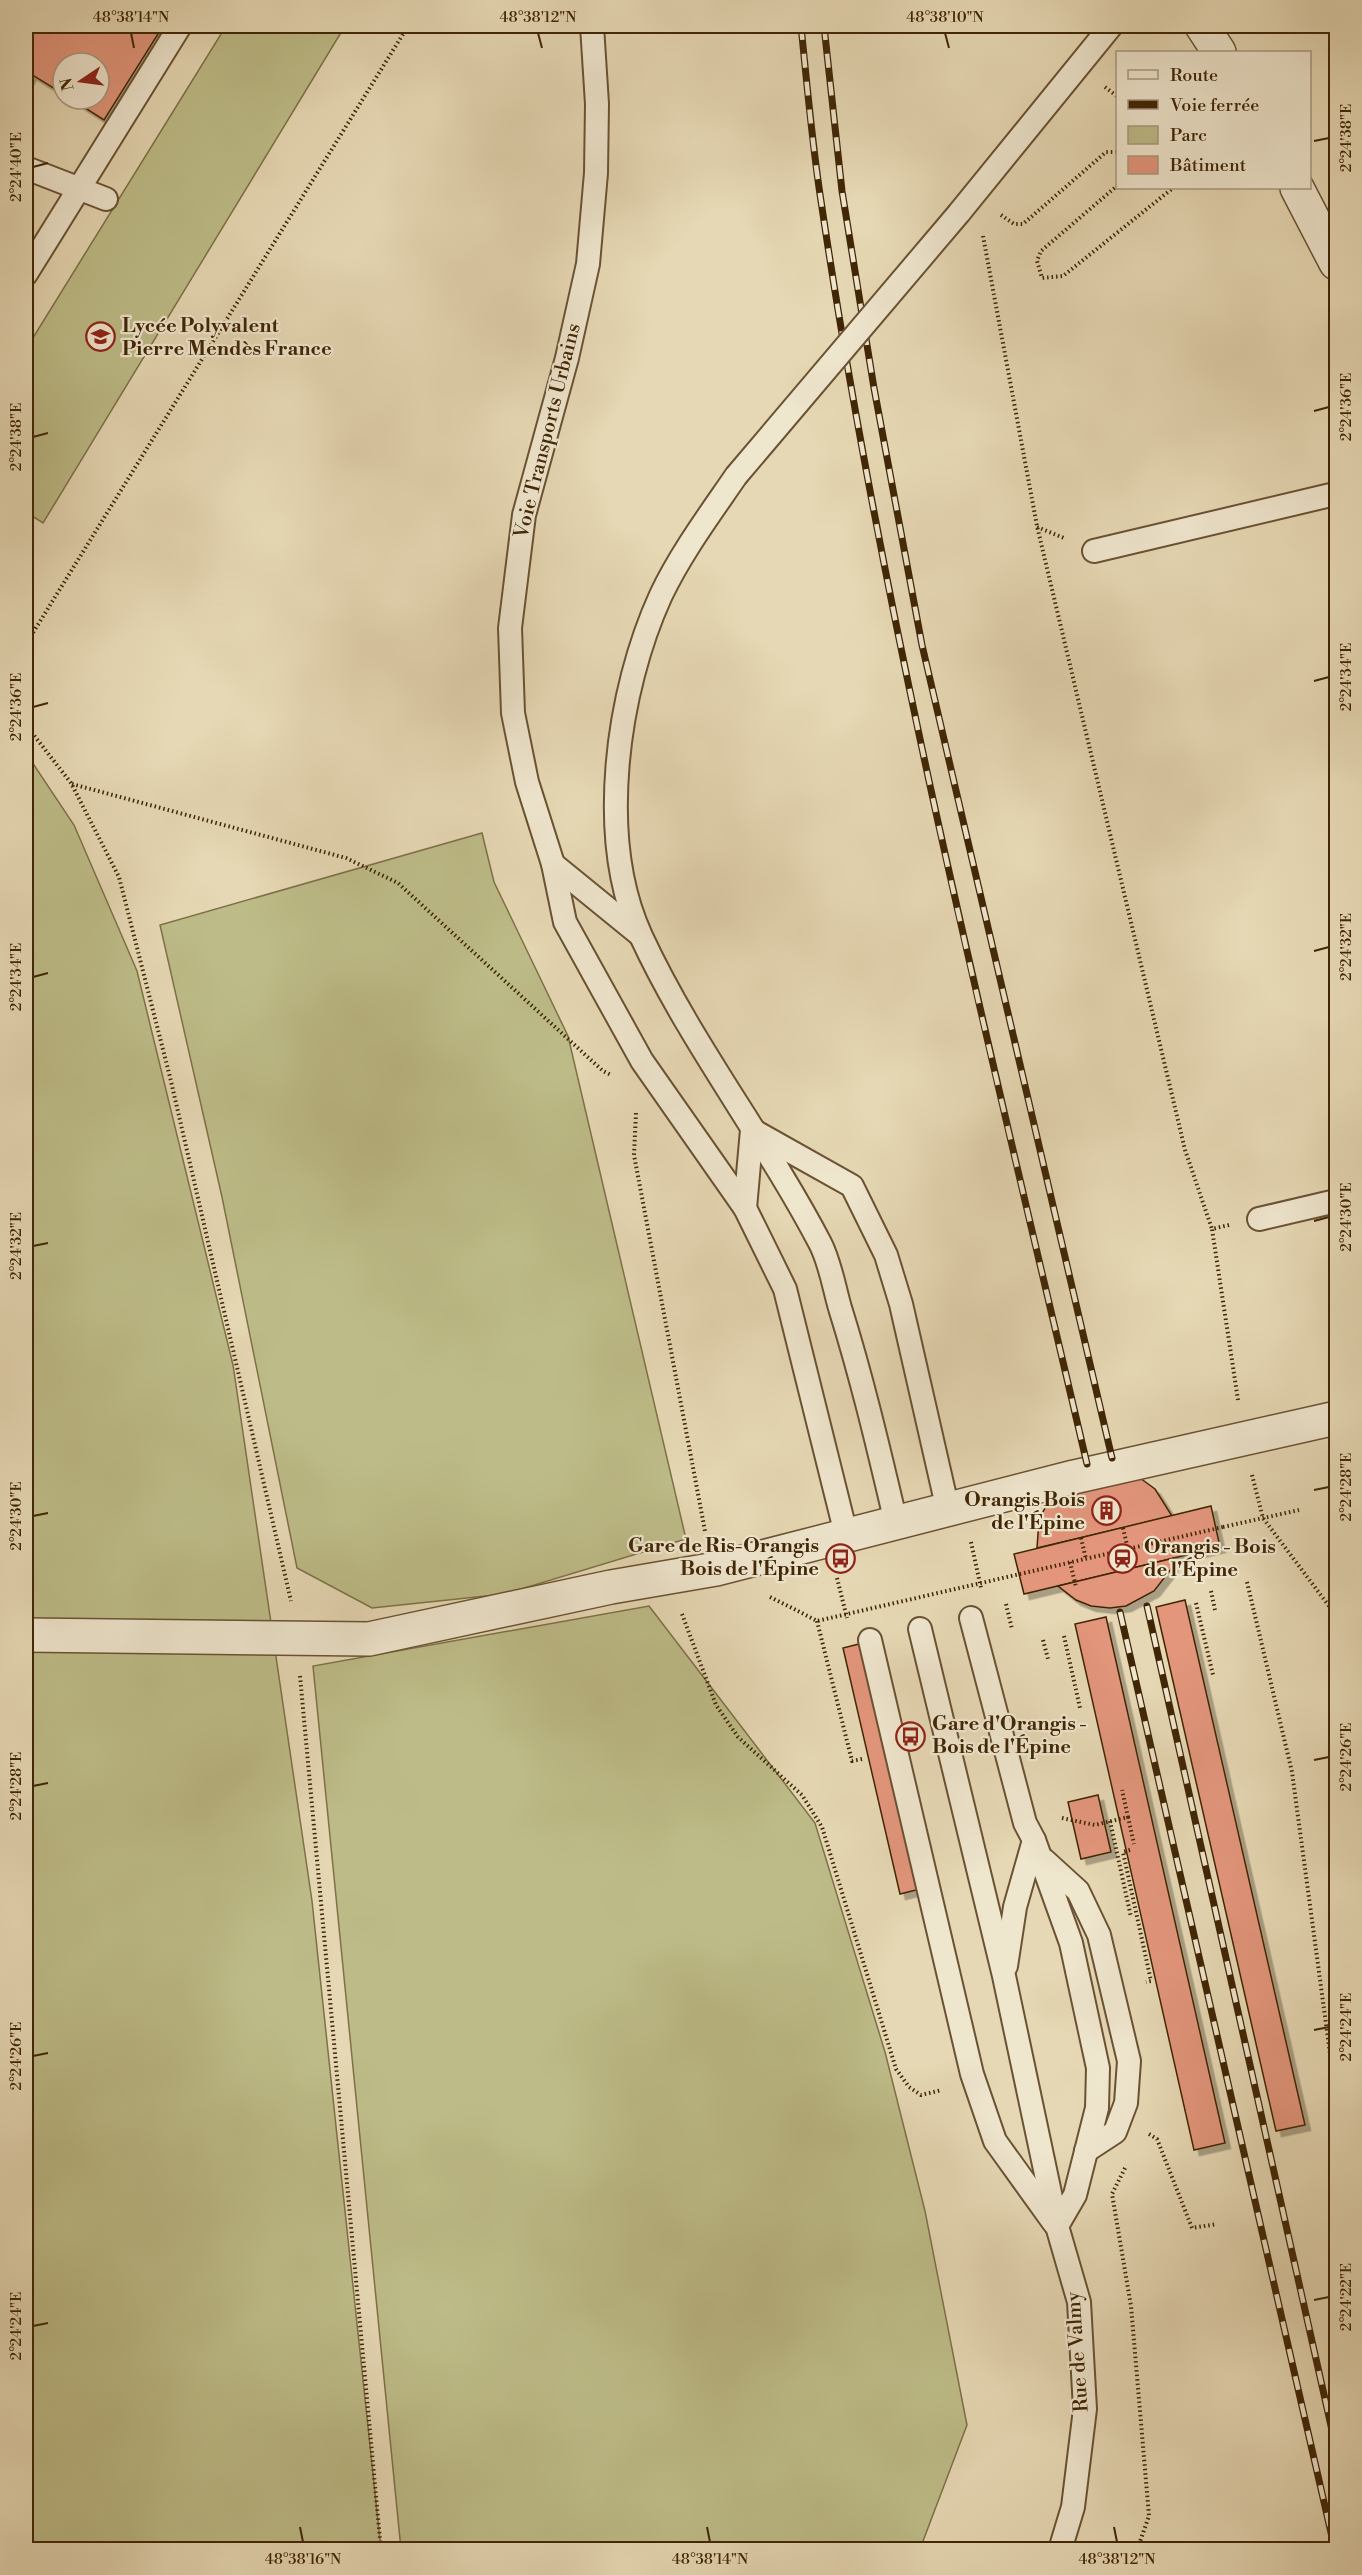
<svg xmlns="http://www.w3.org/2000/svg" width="1362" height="2575" font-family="'Libre Bodoni',serif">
<defs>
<filter id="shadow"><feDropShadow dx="5.5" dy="5.5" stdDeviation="0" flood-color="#0004"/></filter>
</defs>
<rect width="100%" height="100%" fill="#e6d8b4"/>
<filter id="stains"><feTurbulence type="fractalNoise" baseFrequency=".00333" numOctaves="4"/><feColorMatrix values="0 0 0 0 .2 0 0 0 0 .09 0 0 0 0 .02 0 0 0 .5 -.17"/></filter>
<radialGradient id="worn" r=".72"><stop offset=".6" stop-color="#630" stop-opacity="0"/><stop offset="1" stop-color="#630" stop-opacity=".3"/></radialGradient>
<!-- green -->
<g fill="#bdbc88" stroke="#7e7147" stroke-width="1.5">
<path d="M226 26H345L43 523 26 512V349Z"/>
<path d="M26 753 74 825 137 971 233 1365 312 1901 381 2549H26Z"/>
<path d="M482 833 494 882 568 1036 686 1539 505 1594 372 1608 297 1568 222 1197 160 925Z"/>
<path d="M649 1606 815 1823 885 2052 925 2211 967 2425 920 2549H401L313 1666Z"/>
</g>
<!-- building -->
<g fill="#e3967c" stroke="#402606" stroke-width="1.5" filter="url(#shadow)">
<path d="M26 26H163L104 120 71 99H99V63H63V94L31 74 26 84Z"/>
<path d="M1140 1478 1155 1489 1172 1516 1037 1548 1039 1520 1051 1496Z"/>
<path d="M1211 1506 1220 1547 1024 1594 1014 1554Z"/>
<path d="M1174 1558 1172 1568 1154 1591 1126 1606 1110 1608 1091 1606 1076 1600 1058 1586Z"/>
<path d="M1185 1600 1305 2125 1276 2131 1156 1607Z"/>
<path d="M1106 1617 1225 2143 1194 2150 1075 1624Z"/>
<path d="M863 1643 920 1889 900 1894 843 1648Z"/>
<path d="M1098 1795 1111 1852 1081 1859 1068 1802Z"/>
</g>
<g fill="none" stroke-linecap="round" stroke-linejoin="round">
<defs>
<g id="service">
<path d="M592 26 597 104 596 173 588 264 567 358 524 515 510 628 513 713 527 782 553 864 565 922 642 1061 745 1208 785 1289 843 1522"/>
<path d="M26 168 106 199"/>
<path d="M959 213 1111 26"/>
<path d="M26 274 180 26"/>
<path d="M736 476C710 514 681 553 661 595 617 691 596 838 641 936 691 1044 765 1138 820 1243 830 1262 834 1287 840 1308 861 1375 877 1442 893 1510"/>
<path d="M1094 551 1335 494"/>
<path d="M553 864 639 934"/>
<path d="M754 1131 852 1186 886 1255 901 1304 945 1497"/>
<path d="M745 1208 752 1130"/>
<path d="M1259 1219 1336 1201"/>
<path d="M971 1618 1025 1823 1034 1840 1071 1943 1098 2068 1097 2108 1075 2195 1057 2226"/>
<path d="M920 1629 1004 1976 1057 2226 1079 2302 1085 2409 1073 2507 1060 2550"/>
<path d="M870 1640 972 2074 995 2141 1054 2223"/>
<path d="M1044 1860 1078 1891 1099 1935 1129 2061 1126 2103 1115 2132 1086 2151"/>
<path d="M1006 1966 1015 1907 1034 1840"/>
</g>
<g id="minor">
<path d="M1202 26 1219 52"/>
<path d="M1297 188 1336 263"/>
<path d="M26 1635 369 1639 611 1587 716 1569 1074 1477 1336 1418"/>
</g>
</defs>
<!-- service casing -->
<use href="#service" stroke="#6a5232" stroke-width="26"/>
<!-- minor casing -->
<use href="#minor" stroke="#6a5232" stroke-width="36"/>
<!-- path -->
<g stroke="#402606" stroke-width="4" stroke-dasharray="1.5 3" stroke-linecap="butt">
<path d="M1105 87 1118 97"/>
<path d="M1118 185 1041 251 1037 261 1042 278 1063 276 1173 188"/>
<path d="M1001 215 1014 224H1023L1106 152H1118"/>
<path d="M983 236 1037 526 1185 1150 1212 1229"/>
<path d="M1037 527 1064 538"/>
<path d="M26 644 408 26"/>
<path d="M26 725 71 783 119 877 170 1077 291 1601"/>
<path d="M72 784 346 858 398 883 603 1071 611 1075"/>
<path d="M636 1113 634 1155 705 1531"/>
<path d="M1229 1225 1212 1229 1238 1400"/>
<path d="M1252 1475 1263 1518 1332 1610"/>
<path d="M1223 1527 1299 1510"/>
<path d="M1123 1528 1128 1549"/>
<path d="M1081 1538 1086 1559"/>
<path d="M971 1542 981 1588"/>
<path d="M1070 1562 1076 1587"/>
<path d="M837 1578 847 1618"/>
<path d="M1247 1582 1292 1772 1336 2098"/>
<path d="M1211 1591 1215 1610"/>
<path d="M770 1597 798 1611"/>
<path d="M1196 1603 1213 1675"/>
<path d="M1006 1604 1012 1629"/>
<path d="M682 1614 716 1705 738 1737 802 1795 822 1827 896 2069 909 2087 921 2095 942 2090"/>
<path d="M817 1621 852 1761 862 1759"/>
<path d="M1064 1636 1080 1708"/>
<path d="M1043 1640 1048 1659"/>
<path d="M300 1676 381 2550"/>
<path d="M1128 1817 1134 1844"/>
<path d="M1062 1818 1095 1825 1128 1817 1122 1790"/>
<path d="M1110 1821 1131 1917"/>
<path d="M1130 1850 1123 1852 1151 1981 1146 1982"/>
<path d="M1149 2134 1157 2139 1192 2228 1217 2224"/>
<path d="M1125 2168 1112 2194 1131 2306 1149 2516 1137 2550"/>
</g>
<!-- service -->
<use href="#service" stroke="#efe6ce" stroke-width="22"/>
<!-- minor -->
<use href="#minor" stroke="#efe6ce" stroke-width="33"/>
<defs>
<g id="rail">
<path d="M801 26C807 84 812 143 821 201 884 627 989 1045 1087 1464"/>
<path d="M824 26 842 191 874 388 922 645 1112 1458"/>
<path d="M1147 1606 1336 2448"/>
<path d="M1120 1612 1335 2550"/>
</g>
</defs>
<!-- rail casing -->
<use href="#rail" stroke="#402606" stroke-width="7"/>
<!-- rail -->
<use href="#rail" stroke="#efe6ce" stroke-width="4.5" stroke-dasharray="14" stroke-linecap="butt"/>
<defs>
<path id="service-bridge" d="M736 476 959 213"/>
</defs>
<!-- service-bridge casing -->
<use href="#service-bridge" stroke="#6a5232" stroke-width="26" stroke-linecap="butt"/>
<!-- path-bridge -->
<path stroke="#402606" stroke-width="4" stroke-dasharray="1.5 3" stroke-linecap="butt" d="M798 1611 817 1621 1223 1527"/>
<!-- service-bridge -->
<use href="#service-bridge" stroke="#efe6ce" stroke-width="22"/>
</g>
<!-- ticks -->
<path fill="none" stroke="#402606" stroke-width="2" d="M131 33 134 48M538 33 542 48M945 33 949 48M1314 141 1329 138M33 167 48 163M1314 411 1329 407M33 437 48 433M1314 681 1329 677M33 707 48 703M1314 951 1329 947M33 977 48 973M1314 1221 1329 1217M33 1246 48 1243M1314 1490 1329 1487M33 1516 48 1513M1314 1760 1329 1757M33 1786 48 1783M1314 2030 1329 2027M33 2056 48 2053M1314 2300 1329 2297M33 2326 48 2323M300 2527 303 2542M707 2527 710 2542M1114 2527 1117 2542"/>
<!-- icons -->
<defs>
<symbol id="school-ring" viewBox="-11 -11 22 22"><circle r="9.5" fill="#efe6ce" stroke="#8f2418" stroke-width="1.5"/><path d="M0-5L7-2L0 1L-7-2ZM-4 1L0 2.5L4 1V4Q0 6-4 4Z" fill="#8f2418"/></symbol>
<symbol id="building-ring" viewBox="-11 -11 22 22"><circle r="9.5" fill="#efe6ce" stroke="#8f2418" stroke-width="1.5"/><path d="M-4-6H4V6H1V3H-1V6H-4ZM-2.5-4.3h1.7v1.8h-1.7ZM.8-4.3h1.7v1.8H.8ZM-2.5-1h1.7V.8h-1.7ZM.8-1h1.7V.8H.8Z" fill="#8f2418"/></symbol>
<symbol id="bus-ring" viewBox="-11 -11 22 22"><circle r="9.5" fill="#efe6ce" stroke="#8f2418" stroke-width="1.5"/><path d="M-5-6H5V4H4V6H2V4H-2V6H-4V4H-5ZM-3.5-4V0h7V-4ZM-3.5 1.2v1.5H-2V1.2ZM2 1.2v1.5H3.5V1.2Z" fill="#8f2418"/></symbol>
<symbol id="station-ring" viewBox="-11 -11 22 22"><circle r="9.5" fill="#efe6ce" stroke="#8f2418" stroke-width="1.5"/><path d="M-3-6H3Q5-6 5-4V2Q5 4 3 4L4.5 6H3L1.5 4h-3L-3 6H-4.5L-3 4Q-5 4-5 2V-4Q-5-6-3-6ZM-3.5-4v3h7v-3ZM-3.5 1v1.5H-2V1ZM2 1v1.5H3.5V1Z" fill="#8f2418"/></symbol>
</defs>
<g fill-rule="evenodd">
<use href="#school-ring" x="84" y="320" width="33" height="33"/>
<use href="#building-ring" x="1090" y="1494" width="33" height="33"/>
<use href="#bus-ring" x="824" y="1542" width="33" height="33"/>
<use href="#station-ring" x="1106" y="1542" width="33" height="33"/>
<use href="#bus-ring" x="894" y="1720" width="33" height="33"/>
</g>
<g text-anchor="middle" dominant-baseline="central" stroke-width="4.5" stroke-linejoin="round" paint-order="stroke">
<!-- poi labels -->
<g font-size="20" font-weight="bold" fill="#402606" stroke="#efe6ce" text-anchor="start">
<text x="122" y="326">Lycée Polyvalent<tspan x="122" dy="23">Pierre Mendès France</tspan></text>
<text x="1085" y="1500" text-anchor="end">Orangis Bois<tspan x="1085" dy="23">de l'Épine</tspan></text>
<text x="819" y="1546" text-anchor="end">Gare de Ris-Orangis<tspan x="819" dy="23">Bois de l'Épine</tspan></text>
<text x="1144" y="1547">Orangis - Bois<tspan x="1144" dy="23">de l'Épine</tspan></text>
<text x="932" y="1724">Gare d'Orangis -<tspan x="932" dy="23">Bois de l'Épine</tspan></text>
</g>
<!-- street labels -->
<g font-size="20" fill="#402606" stroke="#efe6ce">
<text transform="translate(548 431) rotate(-76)">Voie Transports Urbains</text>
<text transform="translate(1078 2352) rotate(-94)">Rue de Valmy</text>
</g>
</g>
<!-- margin -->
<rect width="1362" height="2575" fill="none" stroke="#e6d8b4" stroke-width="66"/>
<!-- legend -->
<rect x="1116" y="51" width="195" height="138" fill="#efe6ce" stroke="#a9997e" stroke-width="1.5"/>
<rect x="1128" y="70" width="30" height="9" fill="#efe6ce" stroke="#a9997e" stroke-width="1.5"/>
<text x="1170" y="81" font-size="18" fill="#402606">Route</text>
<rect x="1128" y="100" width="30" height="9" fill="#402606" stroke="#a9997e" stroke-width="1.5"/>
<text x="1170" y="111" font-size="18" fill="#402606">Voie ferrée</text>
<rect x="1128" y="126" width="30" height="18" fill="#bdbc88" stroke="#a9997e" stroke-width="1.5"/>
<text x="1170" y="141" font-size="18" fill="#402606">Parc</text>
<rect x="1128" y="156" width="30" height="18" fill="#e3967c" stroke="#a9997e" stroke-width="1.5"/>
<text x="1170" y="171" font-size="18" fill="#402606">Bâtiment</text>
<!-- north arrow -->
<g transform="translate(81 81) rotate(257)"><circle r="28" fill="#efe6ce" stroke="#a9997e" stroke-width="1.5"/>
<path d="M0-4.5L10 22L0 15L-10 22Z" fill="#8f2418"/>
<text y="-9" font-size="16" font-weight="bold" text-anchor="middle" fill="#402606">N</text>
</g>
<rect x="33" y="33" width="1296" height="2509" fill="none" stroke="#402606" stroke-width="2"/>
<g font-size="15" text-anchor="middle" fill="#402606">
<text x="131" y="22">48°38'14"N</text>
<text x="538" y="22">48°38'12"N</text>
<text x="945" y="22">48°38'10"N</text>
<text transform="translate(1346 138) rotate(-90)" y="5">2°24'38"E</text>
<text transform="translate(16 167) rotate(-90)" y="5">2°24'40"E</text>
<text transform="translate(1346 407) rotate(-90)" y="5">2°24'36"E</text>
<text transform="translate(16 437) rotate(-90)" y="5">2°24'38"E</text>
<text transform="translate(1346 677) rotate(-90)" y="5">2°24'34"E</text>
<text transform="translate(16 707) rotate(-90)" y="5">2°24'36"E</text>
<text transform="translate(1346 947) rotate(-90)" y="5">2°24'32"E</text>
<text transform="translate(16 977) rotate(-90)" y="5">2°24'34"E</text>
<text transform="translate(1346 1217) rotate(-90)" y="5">2°24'30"E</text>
<text transform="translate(16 1246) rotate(-90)" y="5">2°24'32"E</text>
<text transform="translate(1346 1487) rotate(-90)" y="5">2°24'28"E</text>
<text transform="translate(16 1516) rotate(-90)" y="5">2°24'30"E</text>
<text transform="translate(1346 1757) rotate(-90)" y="5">2°24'26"E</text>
<text transform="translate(16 1786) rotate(-90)" y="5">2°24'28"E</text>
<text transform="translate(1346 2027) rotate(-90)" y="5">2°24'24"E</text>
<text transform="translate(16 2056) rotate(-90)" y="5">2°24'26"E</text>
<text transform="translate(1346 2297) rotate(-90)" y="5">2°24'22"E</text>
<text transform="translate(16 2326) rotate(-90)" y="5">2°24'24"E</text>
<text x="303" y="2564">48°38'16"N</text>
<text x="710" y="2564">48°38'14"N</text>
<text x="1117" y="2564">48°38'12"N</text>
</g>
<rect width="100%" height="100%" filter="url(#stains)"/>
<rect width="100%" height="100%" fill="url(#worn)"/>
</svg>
